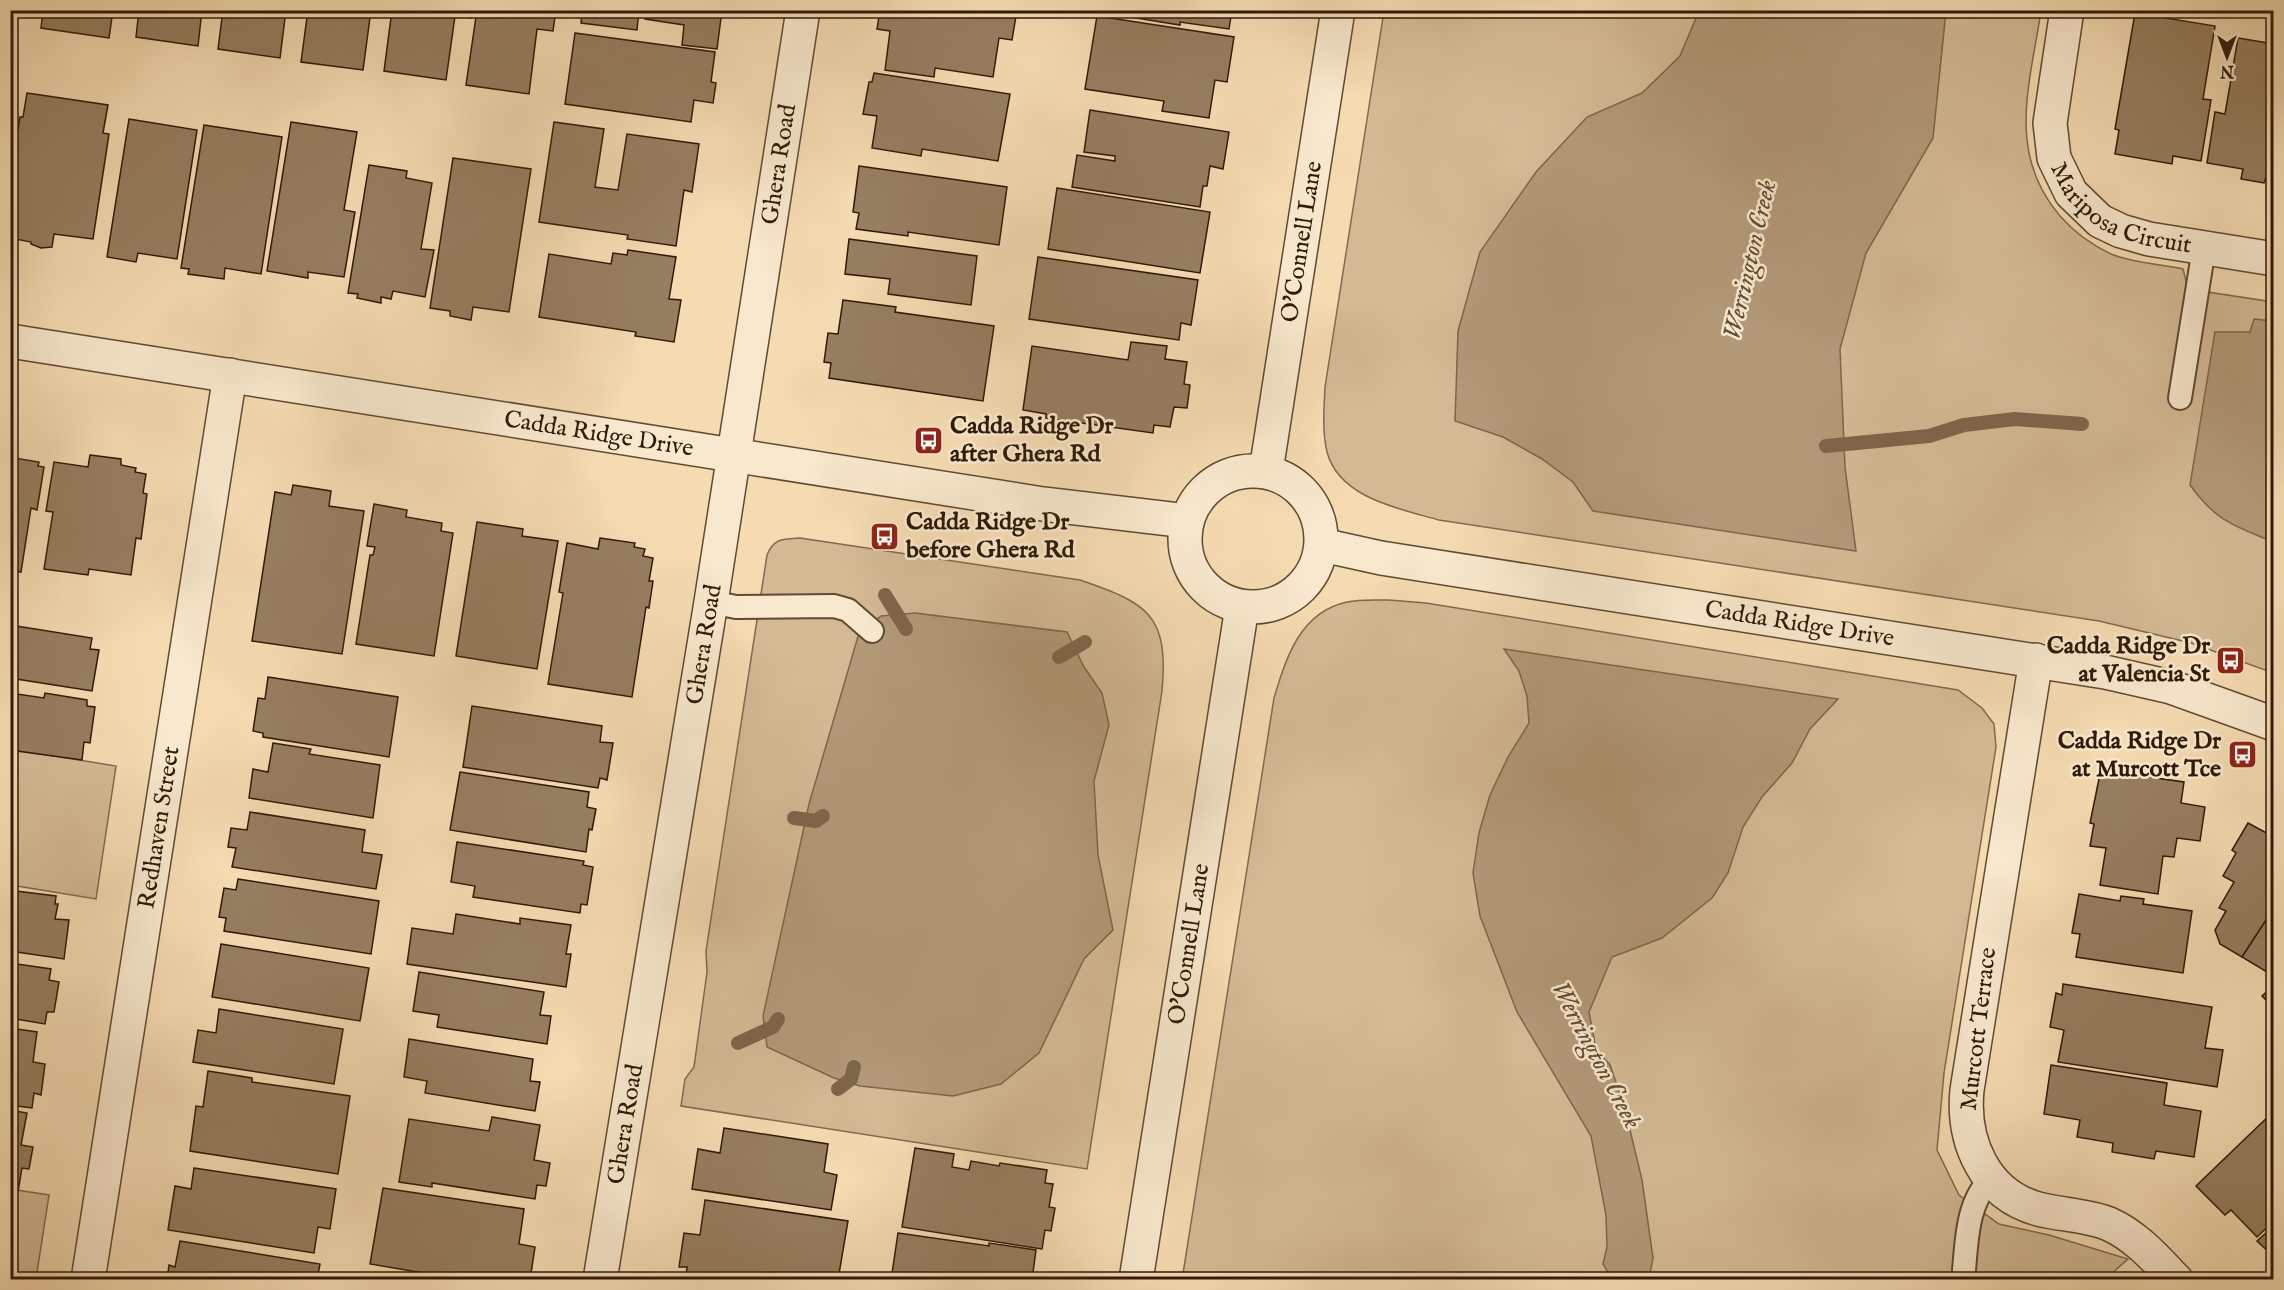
<svg xmlns="http://www.w3.org/2000/svg" width="2284" height="1290" font-family="'IM FELL English',serif">
<rect width="100%" height="100%" fill="#f5dbb2"/>
<filter id="stains"><feTurbulence type="fractalNoise" baseFrequency=".00333" numOctaves="4"/><feColorMatrix values="0 0 0 0 .2 0 0 0 0 .09 0 0 0 0 .02 0 0 0 .5 -.17"/></filter>
<radialGradient id="worn" r=".72"><stop offset=".6" stop-color="#630" stop-opacity="0"/><stop offset="1" stop-color="#630" stop-opacity=".3"/></radialGradient>
<!-- green -->
<g fill="#d3ba95" stroke="#816a4e" stroke-width="1.5">
<path d="M1384 11H2041C2030 84 2006 153 2060 216 2074 232 2092 245 2111 254 2133 263 2160 264 2183 269L2188 289 2273 302V673L2191 643 2099 621 1439 520C1400 509 1339 498 1327 452 1322 431 1324 408 1325 387Z"/>
<path d="M800 538 1080 580C1147 603 1169 614 1162 691L1087 1169 681 1106 685 1079 694 1067 707 972 706 951 767 555C774 538 783 539 800 538Z"/>
<path d="M1389 600 1426 603 1958 690 1982 708 1994 724 1996 747 1944 1073 1937 1150 1959 1195 1999 1224 2049 1235 2128 1259 2111 1274 2115 1279 1182 1280 1274 698C1286 658 1300 612 1347 602 1360 599 1375 600 1389 600Z"/>
<path d="M10 749 116 766 96 899 11 885Z"/>
<path d="M10 1189 49 1195 36 1279H11Z"/>
</g>
<!-- water -->
<g fill="#b29978" stroke="#7e664b" stroke-width="1.5">
<path d="M1699 11H1946L1933 138 1866 253 1840 349 1845 467 1856 551 1593 511 1573 482 1542 459 1503 437 1455 421 1458 331 1480 252 1536 172 1587 117 1642 93 1680 56Z"/>
<path d="M2254 319 2273 321V542C2233 525 2217 522 2190 485L2215 332H2250Z"/>
<path d="M915 613 1067 632 1084 667 1102 693 1109 725 1094 781 1098 855 1113 930 1084 959 1039 1053 1001 1084 953 1096 860 1086 834 1078 767 1047 763 1016 809 804 859 633 881 616Z"/>
<path d="M1504 649 1838 699 1810 729 1792 763 1762 797 1743 827 1728 873 1712 898 1662 938 1612 957 1589 1012 1596 1049 1610 1065 1625 1109 1642 1180 1653 1258 1649 1279H1612L1603 1264 1607 1247 1606 1215 1591 1136 1517 1012 1480 916 1473 873 1479 833 1490 795 1508 757 1529 723 1527 696 1519 671Z"/>
</g>
<g fill="none" stroke-linecap="round" stroke-linejoin="round">
<!-- stream -->
<g stroke="#7e664b" stroke-width="14">
<path d="M1826 446 1929 436 1964 425 2015 419 2082 424"/>
<path d="M885 595 906 629"/>
<path d="M1059 657 1085 642"/>
<path d="M794 818 816 821 823 816"/>
<path d="M738 1043 773 1027 778 1019"/>
<path d="M838 1089 851 1079 854 1067"/>
</g>
</g>
<!-- building -->
<g fill="#967e60" stroke="#2f1a08" stroke-width="1.5">
<path d="M43 10H113L109 38 41 28Z"/>
<path d="M139 10H202L198 46 136 37Z"/>
<path d="M223 10H286L280 58 218 49Z"/>
<path d="M308 10H371L363 70 301 62Z"/>
<path d="M392 10H472L471 18 455 16 446 80 384 71Z"/>
<path d="M477 10H556L553 31 537 29 529 94 466 85Z"/>
<path d="M582 10H639L637 30 581 23Z"/>
<path d="M646 10H722L717 49 682 45 684 25 645 19Z"/>
<path d="M880 10H1017L1012 40 999 38 993 77 935 68 934 77 885 70 890 31 877 29Z"/>
<path d="M1232 10 1229 29 1180 22V25L1093 11Z"/>
<path d="M2135 13 2215 26 2203 99 2211 100 2201 161 2173 156 2172 164 2115 154 2119 130 2115 129Z"/>
<path d="M1097 16 1234 37 1227 82 1215 80 1209 118 1162 111 1164 101 1085 89Z"/>
<path d="M575 33 715 52 711 82 716 83 713 103 694 100 691 122 565 104Z"/>
<path d="M2238 38 2274 44V180L2266 178 2264 183 2241 179 2243 169 2207 163 2215 112 2225 114Z"/>
<path d="M874 73 1010 94 998 161 922 149 921 156 872 148 877 116 863 114 869 82H872Z"/>
<path d="M27 93 108 105 103 133 109 134 93 239 54 234 52 247 41 248 31 244V242L10 238V179L20 117H23Z"/>
<path d="M1090 110 1229 132 1223 169 1210 166 1207 186H1203L1200 207 1072 187 1077 155 1115 161V156L1084 152Z"/>
<path d="M129 119 197 130 177 259 138 253 136 262 107 257Z"/>
<path d="M291 122 357 132 344 210 355 212 344 277 308 272V278L267 271Z"/>
<path d="M554 122 604 129 595 187 618 190 627 134 699 144 692 192 684 190 676 246 627 239 628 235 539 222Z"/>
<path d="M204 125 282 137 261 274 225 268 224 279 188 274 189 269 181 268Z"/>
<path d="M453 158 531 169 509 312 473 307 471 320 450 316V311L430 308Z"/>
<path d="M369 165 407 171 406 178 432 183 421 249 434 250 425 297 393 291 391 299 381 297V303L357 298 358 294 348 293Z"/>
<path d="M859 166 1007 187 999 245 908 232V236L856 229 859 213 853 212Z"/>
<path d="M1057 188 1210 212 1200 273 1048 249Z"/>
<path d="M849 239 977 256 971 305 888 294 890 279 845 274Z"/>
<path d="M628 250 676 257 669 299 681 300 674 342 635 336 636 332 539 317 549 254 611 264 613 253 627 255Z"/>
<path d="M1038 257 1198 280 1191 325 1181 323 1179 340 1029 319Z"/>
<path d="M843 300 896 307 895 312 994 326 983 401 829 378 831 363 824 362 828 333 838 334Z"/>
<path d="M1131 342 1167 346 1165 359 1187 362 1184 384 1190 385 1187 408 1174 407 1170 427 1154 425 1153 433 1046 418V414L1023 410 1032 346 1128 360Z"/>
<path d="M10 447 16 448 14 458 39 462 38 466 44 467 37 510 31 508 21 572 10 570Z"/>
<path d="M90 455 121 459V465L136 468 135 472 146 474 143 493 147 494 141 539 136 538 131 575 89 569 88 575 44 569 53 512 46 511 54 462 88 467Z"/>
<path d="M293 485 331 491 329 506 364 511 342 654 252 641 275 492 291 495Z"/>
<path d="M374 504 407 510 406 517 442 523 441 531 453 533 434 656 356 644 370 555H373L375 547 367 546Z"/>
<path d="M477 522 523 529 522 536 558 541 537 669 456 656Z"/>
<path d="M600 538 635 543 634 547 645 549 643 556 653 558 649 581H653L649 608 646 607 632 697 548 684 563 593 559 592 567 543 598 549Z"/>
<path d="M10 625 92 638 90 649 99 650 92 691 10 678Z"/>
<path d="M268 677 398 697 389 757 263 737V733L253 731 258 698 265 699Z"/>
<path d="M10 693 44 698 45 693 87 700V706L95 707 90 743 84 742 82 760 10 750Z"/>
<path d="M472 706 602 726 600 742 613 743 607 780 600 778 598 788 463 767Z"/>
<path d="M273 743 311 749 309 754 380 765 373 818 249 798 253 769 268 772Z"/>
<path d="M2108 767 2135 771V775L2184 782 2181 803 2205 807 2200 841 2177 838 2174 857 2163 856 2158 894 2100 885 2106 848 2090 846 2094 824 2090 823 2101 769 2107 771Z"/>
<path d="M460 772 589 792 587 807 596 809 592 830 589 829 586 852 450 830Z"/>
<path d="M250 812 365 830 362 852 382 855 376 889 232 867 236 848 228 847 231 828 247 830Z"/>
<path d="M2248 823 2274 837V908L2242 957 2220 944 2215 930 2226 911 2219 908 2234 882 2223 876 2236 853 2232 850Z"/>
<path d="M457 842 584 861 583 865 593 867 587 905 581 904 580 913 473 897 475 886 451 882Z"/>
<path d="M238 879 379 901 371 954 224 931 226 918 219 917 224 888 236 890Z"/>
<path d="M16 891 56 896 55 904H58L55 919 69 920 64 959 10 951V895L15 896Z"/>
<path d="M2079 894 2120 901 2121 896 2144 899 2143 904 2192 911 2183 973 2076 957 2080 934 2072 933Z"/>
<path d="M2274 908V972H2267L2242 957Z"/>
<path d="M456 914 520 924V918L571 925 566 954H571L566 987 407 964 412 928 453 934Z"/>
<path d="M221 944 369 968 360 1021 212 997Z"/>
<path d="M10 963 51 969 49 980 59 982 54 1012H47L45 1024 10 1018Z"/>
<path d="M419 972 544 992 540 1015 551 1016 547 1044 437 1027 439 1015 413 1011Z"/>
<path d="M2063 984 2212 1007 2205 1048 2223 1050 2217 1087 2058 1062 2064 1030 2050 1027 2056 993 2062 995Z"/>
<path d="M2274 985V1008L2262 996Z"/>
<path d="M219 1009 343 1029 334 1084 193 1062 198 1030 216 1033Z"/>
<path d="M10 1028 37 1032 33 1062 45 1064 41 1095 34 1093 32 1108 10 1105Z"/>
<path d="M409 1039 533 1059 530 1081 540 1082 535 1111 425 1093 427 1081 404 1077Z"/>
<path d="M2051 1065 2167 1083 2164 1105 2201 1111 2194 1157 2156 1151 2154 1159 2112 1152 2113 1143 2077 1137 2080 1120 2044 1114Z"/>
<path d="M208 1071 252 1078V1082L350 1096 338 1174 190 1151 196 1106 203 1107Z"/>
<path d="M10 1110 27 1113 21 1145 33 1147 29 1169 22 1168 18 1192 10 1190Z"/>
<path d="M2274 1111V1221L2257 1237 2231 1210 2225 1215 2196 1186Z"/>
<path d="M492 1117 540 1125 534 1160 550 1163 546 1186 537 1185 535 1199 432 1183V1187L399 1182 409 1119 489 1131Z"/>
<path d="M724 1128 828 1144 824 1172 837 1175 831 1210 692 1189 698 1149 720 1153Z"/>
<path d="M915 1148 954 1154 952 1167 969 1170 971 1161 999 1166 1000 1163 1047 1170 1045 1183 1053 1184 1049 1207 1055 1208 1051 1231 1045 1230 1042 1249 902 1227Z"/>
<path d="M194 1168 336 1189 330 1229 318 1227 314 1253 168 1230 175 1186 191 1189Z"/>
<path d="M383 1188 524 1209 519 1244 535 1247 530 1280H465L370 1264Z"/>
<path d="M705 1200 848 1221 838 1280H715L686 1275 687 1267H679L684 1233 700 1235Z"/>
<path d="M2274 1226V1257L2257 1241Z"/>
<path d="M898 1233 989 1246V1243L1036 1250 1032 1280H891Z"/>
<path d="M180 1241 320 1264 317 1280H167L169 1265 175 1267Z"/>
</g>
<g fill="none" stroke-linecap="round" stroke-linejoin="round">
<defs>
<g id="service">
<path d="M2180 398 2204 248"/>
<path d="M711 602 736 607 834 606 848 610 872 631"/>
<path d="M1963 1280C1967 1246 1965 1204 1991 1179"/>
</g>
<g id="minor">
<path id="s1" d="M2067 10 2050 123 2054 158 2071 193 2100 221 2121 231 2149 239 2274 259"/>
<path id="s2" d="M1266 471 1338 10"/>
<path d="M2036 660 1967 1090C1962 1141 1984 1194 2038 1209 2061 1215 2087 1215 2109 1224 2136 1236 2156 1259 2176 1280"/>
<path id="s3" d="M88 1280 230 375"/>
<path id="s4" d="M600 1280 711 602 803 10"/>
</g>
<g id="tertiary">
<path id="s5" d="M10 341 1043 504 1187 521"/>
<circle cx="1253" cy="539" r="68"/>
<path id="s6" d="M1322 545 1381 558 2105 672 2171 687 2274 724"/>
<path id="s7" d="M1136 1280 1242 607"/>
</g>
</defs>
<!-- service casing -->
<use href="#service" stroke="#604a32" stroke-width="26"/>
<!-- minor casing -->
<use href="#minor" stroke="#604a32" stroke-width="36"/>
<!-- tertiary casing -->
<use href="#tertiary" stroke="#604a32" stroke-width="36"/>
<!-- service -->
<use href="#service" stroke="#f8e8cd" stroke-width="22"/>
<!-- minor -->
<use href="#minor" stroke="#f8e8cd" stroke-width="33"/>
<!-- tertiary -->
<use href="#tertiary" stroke="#f8e8cd" stroke-width="33"/>
</g>
<!-- icons -->
<defs>
<symbol id="bus-square" viewBox="-11 -11 22 22"><rect x="-9" y="-9" width="18" height="18" rx="4" fill="#8f2418" stroke="#f8e8cd"/><path d="M-5-6H5V4H4V6H2V4H-2V6H-4V4H-5ZM-3.5-4V0h7V-4ZM-3.5 1.2v1.5H-2V1.2ZM2 1.2v1.5H3.5V1.2Z" fill="#fff"/></symbol>
</defs>
<g fill-rule="evenodd">
<use href="#bus-square" x="912" y="424" width="33" height="33"/>
<use href="#bus-square" x="868" y="520" width="33" height="33"/>
<use href="#bus-square" x="2214" y="644" width="33" height="33"/>
<use href="#bus-square" x="2226" y="738" width="33" height="33"/>
</g>
<g text-anchor="middle" dominant-baseline="central" stroke-width="5" stroke-linejoin="round" paint-order="stroke">
<!-- street labels -->
<g font-size="24" fill="#2f1a08" stroke="#f8e8cd">
<text stroke="none"><textPath href="#s4" startOffset="1130">Ghera Road</textPath></text>
<text stroke="none"><textPath href="#s1" startOffset="240">Mariposa Circuit</textPath></text>
<text stroke="none"><textPath href="#s2" startOffset="232">O'Connell Lane</textPath></text>
<text stroke="none"><textPath href="#s5" startOffset="596">Cadda Ridge Drive</textPath></text>
<text stroke="none"><textPath href="#s6" startOffset="484">Cadda Ridge Drive</textPath></text>
<text stroke="none"><textPath href="#s4" startOffset="644">Ghera Road</textPath></text>
<text stroke="none"><textPath href="#s3" startOffset="458">Redhaven Street</textPath></text>
<text stroke="none"><textPath href="#s7" startOffset="340">O'Connell Lane</textPath></text>
<text transform="translate(1979 1029) rotate(-83)">Murcott Terrace</text>
<text stroke="none"><textPath href="#s4" startOffset="158">Ghera Road</textPath></text>
</g>
<!-- poi labels -->
<g font-size="24" font-weight="bold" fill="#2f1a08" stroke="#f8e8cd" text-anchor="start">
<text x="950" y="426">Cadda Ridge Dr<tspan x="950" dy="28">after Ghera Rd</tspan></text>
<text x="906" y="522">Cadda Ridge Dr<tspan x="906" dy="28">before Ghera Rd</tspan></text>
<text x="2210" y="646" text-anchor="end">Cadda Ridge Dr<tspan x="2210" dy="28">at Valencia St</tspan></text>
<text x="2221" y="741" text-anchor="end">Cadda Ridge Dr<tspan x="2221" dy="28">at Murcott Tce</tspan></text>
</g>
<!-- water labels -->
<g font-size="26" font-style="italic" fill="#634d35" stroke="#f8e8cd">
<text transform="translate(1750 260) rotate(-77)">Werrington Creek</text>
<text transform="translate(1596 1055) rotate(62)">Werrington Creek</text>
</g>
</g>
<!-- margin -->
<rect width="2284" height="1290" fill="none" stroke="#f5dbb2" stroke-width="36"/>
<rect x="12" y="12" width="2260" height="1266" fill="none" stroke="#2f1a08" stroke-width="3"/>
<rect x="18" y="18" width="2248" height="1254" fill="none" stroke="#2f1a08" stroke-width="1.5"/>
<!-- north arrow -->
<g transform="translate(2227 57) rotate(180)" stroke="#f8e8cd" stroke-width="4.5" paint-order="stroke">
<path d="M0-4.5L10 22L0 15L-10 22Z" fill="#2f1a08"/>
<text y="-9" font-size="16" font-weight="bold" text-anchor="middle" fill="#2f1a08">N</text>
</g>
<rect width="100%" height="100%" filter="url(#stains)"/>
<rect width="100%" height="100%" fill="url(#worn)"/>
</svg>
